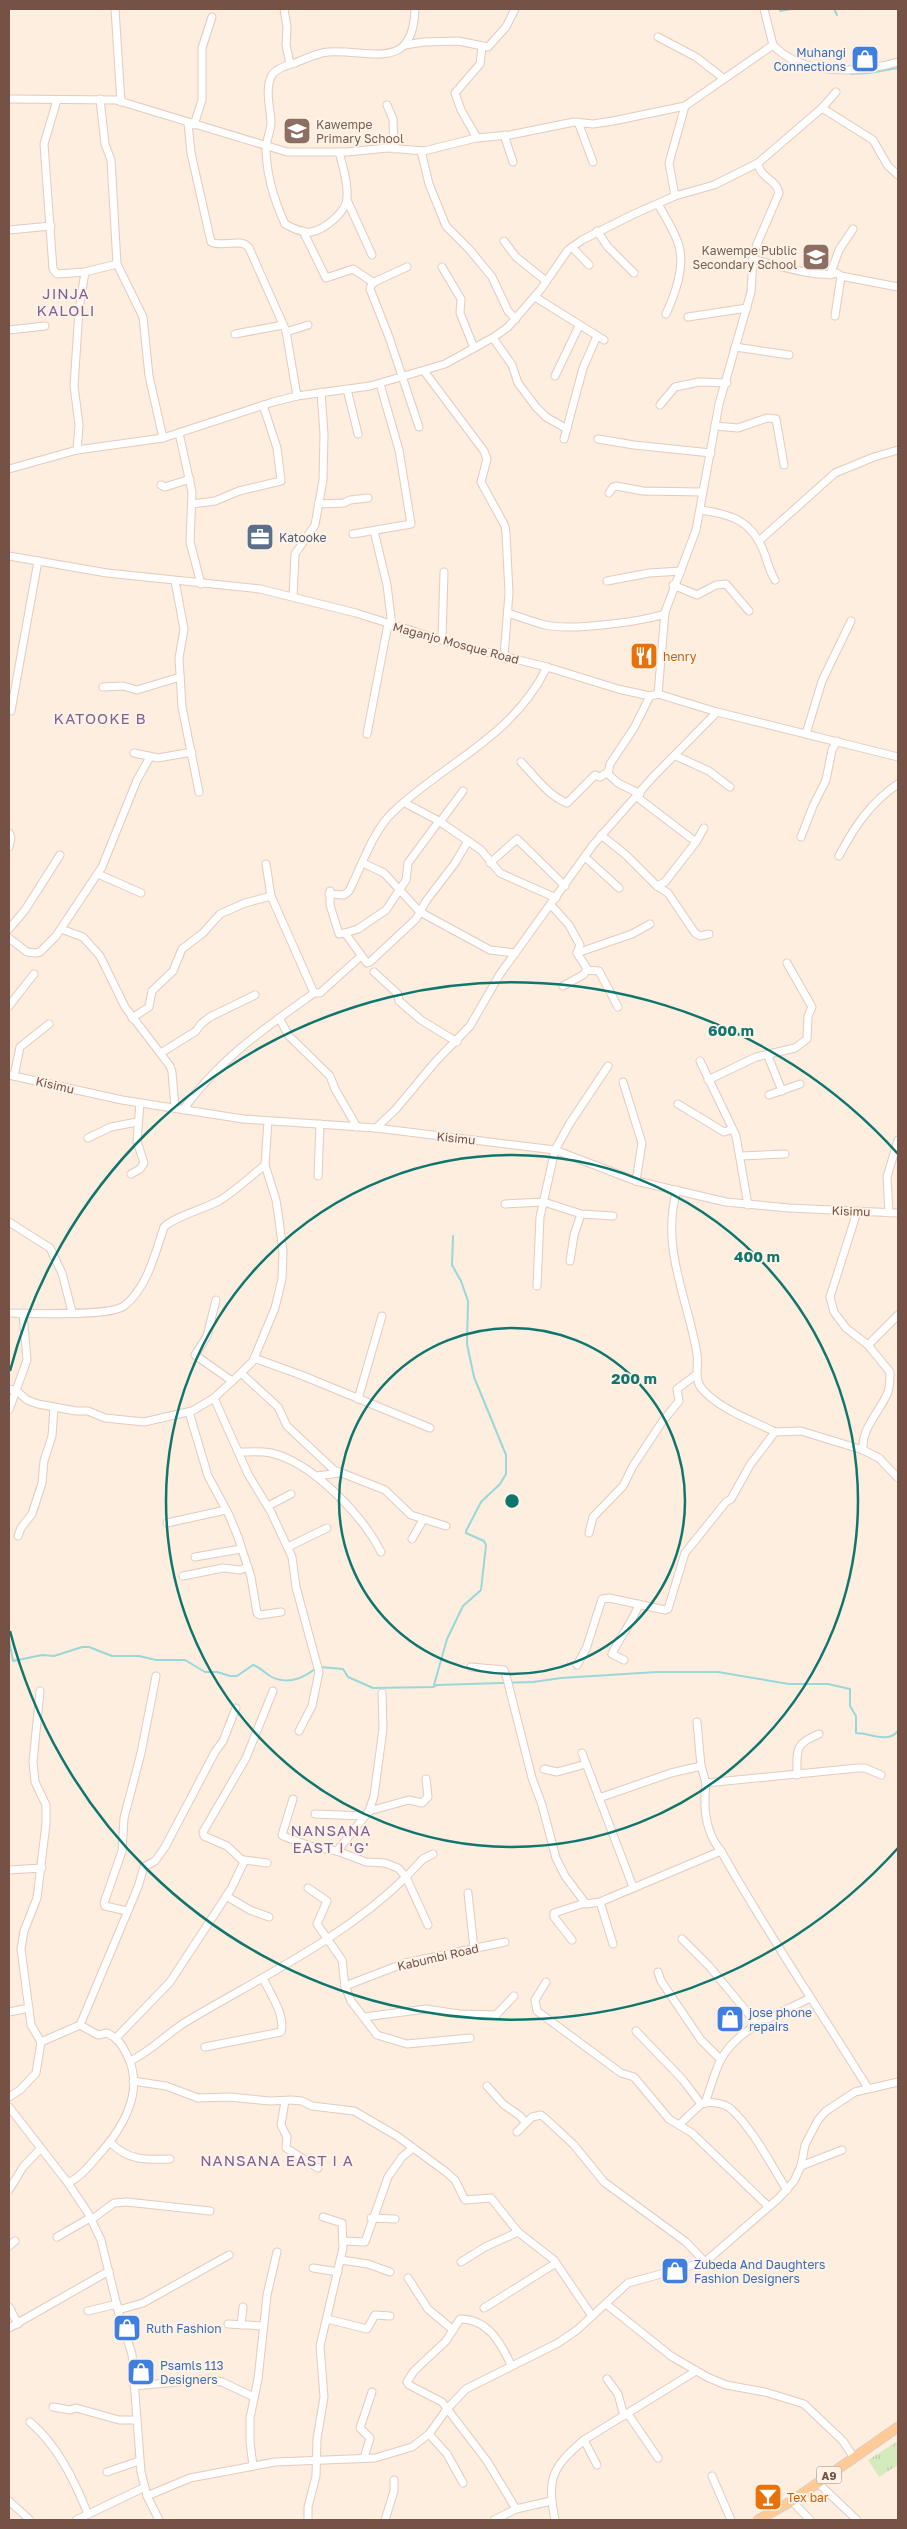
<svg xmlns="http://www.w3.org/2000/svg" width="907" height="2529" font-family="'Golos Text',sans-serif">
<defs>
<pattern id="grass-tufts" width="24" height="20" patternUnits="userSpaceOnUse" patternTransform="scale(1.25)"><rect width="24" height="20" fill="#d5ebbe"/><path d="M3 7l-1-3M5 7V3M7 7l1-3M15 17l-1-3M17 17v-4M19 17l1-3" fill="none" stroke="#bacba5"/></pattern>
</defs>
<rect width="100%" height="100%" fill="#fdeedf"/>
<!-- grass -->
<path fill="url(#grass-tufts)" d="M898 2441V2465L879 2477 868 2460Z"/>
<g fill="none" stroke-linecap="round" stroke-linejoin="round">
<!-- stream -->
<g stroke="#99d7d9" stroke-width="2">
<path d="M834 9 837 15"/>
<path d="M780 11 792 9"/>
<path d="M851 74 869 73 898 68"/>
<path d="M9 1640 13 1661 42 1655 54 1656 82 1647H89L112 1656H139L156 1660H185L205 1672H217L230 1676H237L253 1665C260 1667 264 1672 270 1676 286 1685 302 1679 315 1669"/>
<path d="M320 1667 343 1669 348 1677 373 1688 433 1687 437 1685 533 1682 561 1678 657 1672H718L789 1684H828L850 1689V1706L856 1716V1733C871 1733 887 1744 898 1731"/>
<path d="M434 1685 447 1639 463 1606 481 1590 486 1545 484 1541 466 1533V1531L481 1502 500 1484 506 1474V1455L474 1377 467 1344 468 1301 461 1281 452 1265 453 1236"/>
</g>
<defs>
<g id="minor">
<path d="M115 9 121 102"/>
<path d="M284 9 287 27 286 45 290 64"/>
<path d="M764 9 773 45C803 77 860 73 898 62"/>
<path d="M658 37 696 57 723 78"/>
<path d="M405 45 424 42 458 41 488 47 506 27 515 9"/>
<path d="M9 99 116 100 287 152H347L388 148 424 151 476 138 510 135 574 122 593 124 613 121 685 106 773 45"/>
<path d="M57 100 44 144 53 269 57 274 85 272"/>
<path d="M387 105 393 119 394 149"/>
<path d="M822 108 873 140 888 166 898 175"/>
<path d="M578 122 593 162"/>
<path d="M188 123 191 153 211 242C222 248 241 237 249 248L286 331 297 396"/>
<path d="M194 125 202 100V48L212 17"/>
<path d="M504 135 513 162"/>
<path d="M477 138 461 110 455 93 480 64 482 47"/>
<path d="M421 151 429 184 446 226 469 249 492 277 508 311 516 319"/>
<path d="M339 152C343 167 348 183 347 199 346 212 324 230 311 232 303 233 292 228 285 224 274 200 266 173 266 147 267 139 270 132 271 124 271 108 264 91 272 75 277 68 287 65 295 63 305 59 317 53 328 52 371 49 413 73 415 9"/>
<path d="M675 196 669 163 685 106"/>
<path d="M347 200 372 255"/>
<path d="M658 204C665 217 675 231 679 246 685 268 675 294 666 314"/>
<path d="M9 230 51 226"/>
<path d="M303 231 326 278 353 269 374 283"/>
<path d="M597 231 608 247 634 273"/>
<path d="M504 241 516 257 546 281"/>
<path d="M572 247 589 265"/>
<path d="M753 259C772 264 820 279 837 273L841 276 898 287"/>
<path d="M117 264 143 317 149 376 163 438"/>
<path d="M407 267 372 283 370 289 389 337 419 427"/>
<path d="M442 267 461 299 460 313 474 348"/>
<path d="M830 275 839 250 853 229"/>
<path d="M535 297 604 340"/>
<path d="M835 316 841 276"/>
<path d="M688 317 747 308"/>
<path d="M9 330 45 326"/>
<path d="M286 332 308 325"/>
<path d="M235 334 283 325"/>
<path d="M493 338 512 365 518 383 536 407 546 417 567 429"/>
<path d="M735 347 789 355"/>
<path d="M424 371 484 451 487 459 481 482 505 526 506 533 509 593 504 656"/>
<path d="M555 376 579 326"/>
<path d="M347 389 358 434"/>
<path d="M660 405 675 387 699 382 727 383"/>
<path d="M715 426 738 428 767 418 776 419 784 465"/>
<path d="M179 433 192 492 190 542 201 584"/>
<path d="M564 439 583 368 597 336"/>
<path d="M598 439 634 445 711 453"/>
<path d="M77 450 79 425 74 386 79 310 85 272 117 264 111 160 105 144 100 99"/>
<path d="M9 469 77 450 163 438 273 402 297 396 370 386 445 364 494 337 508 327 541 289 568 250 582 240 634 214 675 196 714 185 758 163 822 108 836 92"/>
<path d="M161 485 165 487 190 479"/>
<path d="M609 493 613 487 616 486 643 491 702 492"/>
<path d="M192 504 215 501 239 491 281 481 277 448 263 405"/>
<path d="M318 504 344 503 350 500 368 498"/>
<path d="M700 510C732 514 753 521 765 555 768 564 770 572 775 580"/>
<path d="M374 531 387 585 392 626"/>
<path d="M353 534 411 524 399 450 380 384"/>
<path d="M759 541 835 473 874 457 898 450"/>
<path d="M9 556 107 573 260 589 356 613 457 645 547 667 618 689 650 696 658 694 717 712 898 757"/>
<path d="M175 581 184 629 179 658 182 707 199 792"/>
<path d="M607 581 649 573 681 571"/>
<path d="M673 585 697 595 716 585 726 584 749 611"/>
<path d="M293 597 295 554 315 525 323 480 324 434 321 392"/>
<path d="M508 613C520 617 533 622 545 625 570 631 639 622 665 614"/>
<path d="M442 640 444 572"/>
<path d="M103 687 123 686 137 690 180 677"/>
<path d="M658 694 665 612 696 530 719 404 751 292 753 259 757 244 779 193C777 179 760 179 758 163"/>
<path d="M11 711 38 561"/>
<path d="M367 734 388 624"/>
<path d="M806 734 822 681 851 621"/>
<path d="M134 753 158 758 192 752"/>
<path d="M676 756 709 771 730 787"/>
<path d="M521 762C535 776 548 796 567 803L595 775 600 777 608 772"/>
<path d="M640 794 618 783 608 774 610 764 634 728 650 696"/>
<path d="M637 797 696 842 704 828"/>
<path d="M405 803 439 821 481 850 500 873 556 898"/>
<path d="M440 822 463 791"/>
<path d="M9 833 11 838 9 847"/>
<path d="M601 835 626 855 657 886 668 893 695 933 700 936 709 934"/>
<path d="M801 837 813 806 826 780 832 750 837 741"/>
<path d="M839 856C854 827 871 802 898 784"/>
<path d="M585 857 619 888"/>
<path d="M363 863 384 873 420 912 490 950 515 953"/>
<path d="M490 863 517 839 565 886"/>
<path d="M98 874 141 893"/>
<path d="M657 886 665 882 696 842"/>
<path d="M330 891V905L339 934 345 933 367 963 370 962 416 919 426 901 455 863 468 841"/>
<path d="M329 894 344 895 349 891C362 866 372 832 393 812 447 761 513 737 547 667"/>
<path d="M551 905 569 925 580 945 577 953 588 970"/>
<path d="M9 929 25 910 60 855"/>
<path d="M61 929 83 937 100 956 125 1007 170 1066 172 1072 175 1108"/>
<path d="M345 933 358 929 386 910 406 880 408 863 439 821"/>
<path d="M9 938 27 952 35 953 40 952 56 936 102 867 137 780 150 757"/>
<path d="M577 953 632 934 650 924"/>
<path d="M374 972 398 994 399 1001 421 1020 457 1042"/>
<path d="M563 986 583 975 587 970 599 971 618 1007"/>
<path d="M314 993H320L360 957"/>
<path d="M9 1006 34 974"/>
<path d="M132 1018 149 1007 152 991 173 971 182 949 203 933 220 914 245 903 271 896"/>
<path d="M279 1018 289 1036 330 1076 335 1089 357 1127"/>
<path d="M161 1053 196 1031 201 1024 210 1017 255 995"/>
<path d="M768 1056 782 1091"/>
<path d="M700 1061 736 1136 748 1205"/>
<path d="M9 1075 122 1100 243 1119 376 1128 555 1150 636 1181 726 1202 789 1208 898 1213"/>
<path d="M14 1076 20 1047 49 1024"/>
<path d="M708 1080 756 1057 795 1048 807 1039 808 1016 812 1007 787 963"/>
<path d="M623 1082 642 1143 636 1181"/>
<path d="M769 1095 800 1084"/>
<path d="M678 1104 724 1132 732 1129"/>
<path d="M183 1110C218 1060 265 1028 314 993L271 896 266 864"/>
<path d="M376 1128 396 1109 436 1061 470 1026 500 974 593 845 652 778 717 712"/>
<path d="M88 1138 111 1127 137 1122"/>
<path d="M741 1156 785 1154"/>
<path d="M131 1174 140 1169 144 1163 137 1141 140 1103"/>
<path d="M318 1176 320 1124"/>
<path d="M677 1190C660 1247 688 1299 697 1354 699 1367 693 1380 703 1390 721 1410 752 1420 775 1432"/>
<path d="M505 1204 544 1202 581 1214 613 1216"/>
<path d="M857 1212 830 1297 834 1312 846 1328 868 1345 890 1372C890 1379 890 1386 888 1392 880 1412 861 1428 863 1450"/>
<path d="M889 1213 887 1177 898 1140"/>
<path d="M9 1222 50 1248 62 1273 72 1312"/>
<path d="M570 1261 574 1235 581 1214"/>
<path d="M537 1286 540 1217 555 1150 570 1123 608 1066"/>
<path d="M216 1300 207 1336 195 1355 232 1381"/>
<path d="M9 1313C30 1313 109 1317 124 1306 147 1288 155 1254 164 1227 172 1218 205 1208 219 1201 235 1191 250 1177 265 1165"/>
<path d="M868 1345 898 1315"/>
<path d="M254 1358 301 1375 430 1428"/>
<path d="M241 1373 278 1407 287 1426 334 1470 385 1490 411 1515 446 1526"/>
<path d="M9 1389 17 1391 27 1400 38 1404 76 1411H88L105 1418 144 1422 192 1411 214 1398 241 1373 253 1361 275 1308 282 1279 283 1252 279 1220 276 1200 265 1165 268 1121"/>
<path d="M214 1398 248 1474 271 1512 292 1557 296 1587 319 1672 312 1706 299 1731"/>
<path d="M358 1399 382 1316"/>
<path d="M9 1410 27 1360 23 1314"/>
<path d="M189 1412 208 1476 229 1515 238 1537 251 1577 257 1613 260 1615 281 1612"/>
<path d="M240 1452C250 1452 261 1451 271 1453 312 1462 363 1516 381 1552"/>
<path d="M317 1476 339 1473"/>
<path d="M268 1506 291 1494"/>
<path d="M167 1523 226 1510"/>
<path d="M589 1533 593 1517 623 1486 633 1466 662 1422 679 1401 677 1389 697 1374"/>
<path d="M18 1536 21 1528 32 1514 42 1483 44 1461 52 1436 54 1408"/>
<path d="M412 1539 423 1520"/>
<path d="M288 1547 327 1528"/>
<path d="M195 1557 241 1549"/>
<path d="M183 1576 223 1568 240 1570 248 1567"/>
<path d="M624 1660 612 1654C620 1636 633 1622 639 1604"/>
<path d="M577 1665 586 1649 602 1599 609 1598 665 1610 668 1609 685 1553 726 1502 731 1499 750 1465 775 1432 801 1431 863 1450 879 1458 898 1478"/>
<path d="M471 1667 504 1670 506 1675 532 1778 542 1805 556 1858 565 1876 586 1904 600 1902 721 1851"/>
<path d="M40 1691 33 1762 35 1782 46 1805V1824L37 1898 24 1931 21 1949 31 2025 41 2042"/>
<path d="M697 1722 701 1766 706 1783"/>
<path d="M582 1753 633 1887"/>
<path d="M544 1769 557 1772 586 1764"/>
<path d="M797 1775C797 1750 794 1744 819 1734"/>
<path d="M599 1798 671 1773 701 1766"/>
<path d="M369 1811 409 1800 422 1803 428 1797 426 1779"/>
<path d="M315 1814 363 1816"/>
<path d="M337 1851 369 1811 374 1796 383 1729 382 1693"/>
<path d="M244 1860 267 1863"/>
<path d="M9 1870 42 1868"/>
<path d="M308 1888 327 1901 317 1924 342 1960 345 1986 351 2001 377 2035 407 2044 470 2038"/>
<path d="M468 1893 474 1949"/>
<path d="M226 1896 250 1910 269 1917"/>
<path d="M600 1902 613 1944"/>
<path d="M127 1911 105 1906 104 1903 122 1851 124 1818 141 1753 156 1676"/>
<path d="M428 1925 406 1877 423 1859 433 1854"/>
<path d="M682 1939 709 1966 757 2024"/>
<path d="M572 1940 554 1917V1913L585 1903"/>
<path d="M658 1972 661 1981 701 2040 721 2060"/>
<path d="M546 1982 535 2000 537 2011 621 2073 634 2077 669 2119 692 2133 768 2206"/>
<path d="M345 1986 405 1963 505 1942"/>
<path d="M9 2012 29 2008"/>
<path d="M364 2017 426 2009 459 2014 496 2015 514 1996"/>
<path d="M636 2031 683 2080 701 2104"/>
<path d="M116 2038 170 1982 231 1889 244 1862 227 1846 204 1836 203 1832 246 1758 273 1691"/>
<path d="M205 2047 281 2032C286 2015 269 1992 263 1978"/>
<path d="M130 2061C152 2051 168 2032 189 2020 263 1976 344 1938 406 1877L398 1868 385 1863 366 1862 337 1851 310 1846 283 1836 282 1835 293 1799"/>
<path d="M133 2081 166 2086 198 2098 229 2097 270 2101 291 2100 302 2101 312 2106 354 2111 397 2136 446 2172 455 2180 465 2200 491 2198 518 2232 554 2260 592 2316"/>
<path d="M487 2086 503 2104 520 2116 525 2122"/>
<path d="M868 2088C819 2009 767 1933 721 1851 705 1832 703 1807 706 1783L858 1768H865L881 1775"/>
<path d="M9 2097 20 2090 36 2073 41 2042 80 2025 138 1887 144 1867 155 1861 165 1847 215 1752 223 1741 236 1708"/>
<path d="M285 2101 281 2125 287 2137 286 2148 318 2168"/>
<path d="M705 2103C710 2089 715 2071 721 2059 740 2026 778 2015 810 1998"/>
<path d="M9 2107 68 2183 88 2213 101 2240 120 2318 132 2354 141 2472 147 2496 159 2520"/>
<path d="M679 2125 701 2104C710 2101 724 2103 731 2109 753 2129 771 2165 787 2190"/>
<path d="M517 2132 532 2117 541 2115 545 2118 574 2145 604 2182 686 2242 705 2262"/>
<path d="M110 2142C128 2161 146 2160 170 2159"/>
<path d="M801 2166 842 2150"/>
<path d="M68 2183C79 2178 88 2168 96 2158 121 2131 146 2092 127 2055 122 2045 118 2038 107 2033L98 2035 80 2025"/>
<path d="M9 2190 23 2167 40 2149"/>
<path d="M371 2218 395 2219"/>
<path d="M91 2220 114 2203 127 2202 210 2211"/>
<path d="M57 2237 90 2218"/>
<path d="M343 2241 365 2242 388 2177 402 2157 413 2148"/>
<path d="M9 2246 15 2241"/>
<path d="M341 2260 368 2264 390 2272"/>
<path d="M461 2262 485 2247 518 2232"/>
<path d="M313 2268 338 2272"/>
<path d="M408 2278 428 2309 453 2330"/>
<path d="M606 2304 671 2356 707 2377 726 2385 765 2392 804 2404 843 2441 854 2458"/>
<path d="M9 2307 18 2324"/>
<path d="M484 2308 556 2263"/>
<path d="M118 2310 143 2303 229 2255"/>
<path d="M88 2311 117 2304"/>
<path d="M327 2319 367 2329 375 2315 390 2316"/>
<path d="M228 2324 263 2326"/>
<path d="M241 2325 243 2307"/>
<path d="M9 2328 109 2271"/>
<path d="M511 2365C501 2343 488 2319 460 2319L446 2341 414 2371 407 2382 409 2385 442 2402 487 2461 516 2509 551 2501"/>
<path d="M607 2379 618 2394 624 2416"/>
<path d="M134 2386 209 2379 222 2382 254 2397"/>
<path d="M53 2407 70 2410 76 2408 119 2420H136"/>
<path d="M628 2414 658 2458"/>
<path d="M30 2422C58 2446 74 2480 88 2514"/>
<path d="M429 2434 447 2454 463 2483"/>
<path d="M584 2440 597 2465"/>
<path d="M364 2458 370 2438 360 2428 372 2392"/>
<path d="M253 2466 250 2442V2418L258 2379 267 2295 277 2252"/>
<path d="M107 2472 139 2461"/>
<path d="M712 2476 731 2520"/>
<path d="M818 2483 857 2520"/>
<path d="M147 2496 190 2478 275 2462 375 2458 412 2447 429 2434 447 2409 466 2389 558 2343 577 2330 628 2283 705 2262 779 2198 794 2181 801 2166 805 2145 818 2120 826 2111 855 2092 898 2082"/>
<path d="M9 2501 30 2520"/>
<path d="M792 2501 810 2520"/>
<path d="M76 2520 145 2487"/>
<path d="M308 2520V2507L316 2476 317 2439 324 2397 320 2346 343 2248 342 2223 323 2217"/>
<path d="M385 2520 394 2491V2480"/>
<path d="M494 2520 516 2509"/>
<path d="M555 2520C547 2479 551 2468 584 2440L696 2371"/>
</g>
<path id="major" d="M758 2520 792 2501 898 2427"/>
</defs>
<!-- minor casing -->
<use href="#minor" stroke="#e3cbbe" stroke-width="9"/>
<!-- major casing -->
<use href="#major" stroke="#d8cecb" stroke-width="11"/>
<!-- minor -->
<use href="#minor" stroke="#fff" stroke-width="7"/>
<!-- major -->
<use href="#major" stroke="#ffca95" stroke-width="9"/>
</g>
<!-- distance rings -->
<g fill="none" stroke="#0f766e" stroke-width="2.5">
<circle cx="512" cy="1501" r="173"/>
<circle cx="512" cy="1501" r="346"/>
<path d="M898 1848A519 519 0 0 1 10 1631M10 1371A519 519 0 0 1 898 1154"/>
</g>
<!-- icons -->
<defs>
<symbol id="shop-square" viewBox="-11 -11 22 22"><rect x="-9" y="-9" width="18" height="18" rx="4" fill="#3f7fe0" stroke="#fff2e7"/><path d="M-5-2.5h2.3a2.7 3.5 0 0 1 5.4 0H5L5.5 6h-11ZM-1.5-2.5h3a1.5 2.3 0 0 0-3 0Z" fill="#fff"/></symbol>
<symbol id="school-square" viewBox="-11 -11 22 22"><rect x="-9" y="-9" width="18" height="18" rx="4" fill="#8d6e63" stroke="#fff2e7"/><path d="M0-5L7-2L0 1L-7-2ZM-4 1L0 2.5L4 1V4Q0 6-4 4Z" fill="#fff"/></symbol>
<symbol id="office-square" viewBox="-11 -11 22 22"><rect x="-9" y="-9" width="18" height="18" rx="4" fill="#5c6f8a" stroke="#fff2e7"/><path d="M-6-3h4V-5.5h4V-3h4V5H-6ZM-1-4.5V-3h2v-1.5ZM-6 0V1H6V0Z" fill="#fff"/></symbol>
<symbol id="restaurant-square" viewBox="-11 -11 22 22"><rect x="-9" y="-9" width="18" height="18" rx="4" fill="#e8710a" stroke="#fff2e7"/><path d="M-5-6h1v4h1v-4h1v4h1v-4h1v5L-1.5 .5V6h-2V.5L-5-1ZM5-6V6H3V1.5H1.5Q1.5-4 5-6Z" fill="#fff"/></symbol>
<symbol id="bar-square" viewBox="-11 -11 22 22"><rect x="-9" y="-9" width="18" height="18" rx="4" fill="#e8710a" stroke="#fff2e7"/><path d="M-6-5H6L.8 .8V4.5H3.5V6h-7V4.5H-.8V.8Z" fill="#fff"/></symbol>
</defs>
<g fill-rule="evenodd">
<use href="#shop-square" x="849" y="43" width="32" height="32"/>
<use href="#school-square" x="281" y="115" width="32" height="32"/>
<use href="#school-square" x="800" y="241" width="32" height="32"/>
<use href="#office-square" x="244" y="521" width="32" height="32"/>
<use href="#restaurant-square" x="628" y="640" width="32" height="32"/>
<use href="#shop-square" x="714" y="2003" width="32" height="32"/>
<use href="#shop-square" x="659" y="2255" width="32" height="32"/>
<use href="#shop-square" x="111" y="2312" width="32" height="32"/>
<use href="#shop-square" x="125" y="2356" width="32" height="32"/>
<use href="#bar-square" x="752" y="2481" width="32" height="32"/>
</g>
<g text-anchor="middle" dominant-baseline="central" stroke-width="4" stroke-linejoin="round" paint-order="stroke">
<!-- shield labels -->
<rect fill="#fff2e7" stroke="#9e8176" stroke-width="1" x="816.5" y="2466.5" width="25" height="17" rx="4"/>
<g font-size="11" font-weight="bold" fill="#755146">
<text x="829" y="2475">A9</text>
</g>
<!-- shop labels -->
<g font-size="12" fill="#366cbe" stroke="#fff2e7" text-anchor="start">
<text x="846" y="52" text-anchor="end">Muhangi<tspan x="846" dy="14">Connections</tspan></text>
<text x="749" y="2012">jose phone<tspan x="749" dy="14">repairs</tspan></text>
<text x="694" y="2264">Zubeda And Daughters<tspan x="694" dy="14">Fashion Designers</tspan></text>
<text x="146" y="2328">Ruth Fashion</text>
<text x="160" y="2365">Psamls 113<tspan x="160" dy="14">Designers</tspan></text>
</g>
<!-- education labels -->
<g font-size="12" fill="#785e54" stroke="#fff2e7" text-anchor="start">
<text x="316" y="124">Kawempe<tspan x="316" dy="14">Primary School</tspan></text>
<text x="797" y="250" text-anchor="end">Kawempe Public<tspan x="797" dy="14">Secondary School</tspan></text>
</g>
<!-- service labels -->
<g font-size="12" fill="#4e5e75" stroke="#fff2e7" text-anchor="start">
<text x="279" y="537">Katooke</text>
</g>
<!-- street labels -->
<g font-size="12" fill="#755146" stroke="#fff2e7">
<text transform="translate(456 643) rotate(15)">Maganjo Mosque Road</text>
<text transform="translate(55 1085) rotate(13)">Kisimu</text>
<text transform="translate(456 1138) rotate(6)">Kisimu</text>
<text transform="translate(851 1211) rotate(2)">Kisimu</text>
<text transform="translate(438 1957) rotate(-13)">Kabumbi Road</text>
</g>
<!-- food labels -->
<g font-size="12" fill="#c56008" stroke="#fff2e7" text-anchor="start">
<text x="663" y="656">henry</text>
<text x="787" y="2497">Tex bar</text>
</g>
<!-- quarter labels -->
<g font-size="15" letter-spacing="1" fill="#7f6198" stroke="#fff2e7">
<text x="66" y="293">JINJA<tspan x="66" dy="17">KALOLI</tspan></text>
<text x="100" y="718">KATOOKE B</text>
<text x="331" y="1830">NANSANA<tspan x="331" dy="17">EAST I 'G'</tspan></text>
<text x="277" y="2160">NANSANA EAST I A</text>
</g>
</g>
<circle cx="512" cy="1501" r="8" fill="#0f766e" stroke="#fff2e7" stroke-width="2.5"/>
<g font-size="15" text-anchor="middle" font-weight="bold" fill="#0f766e" stroke="#fff2e7" stroke-width="4" stroke-linejoin="round" paint-order="stroke">
<text x="731" y="1036">600 m</text>
<text x="757" y="1262">400 m</text>
<text x="634" y="1384">200 m</text>
</g>
<!-- border -->
<rect width="907" height="2529" fill="none" stroke="#755146" stroke-width="20"/>
</svg>
